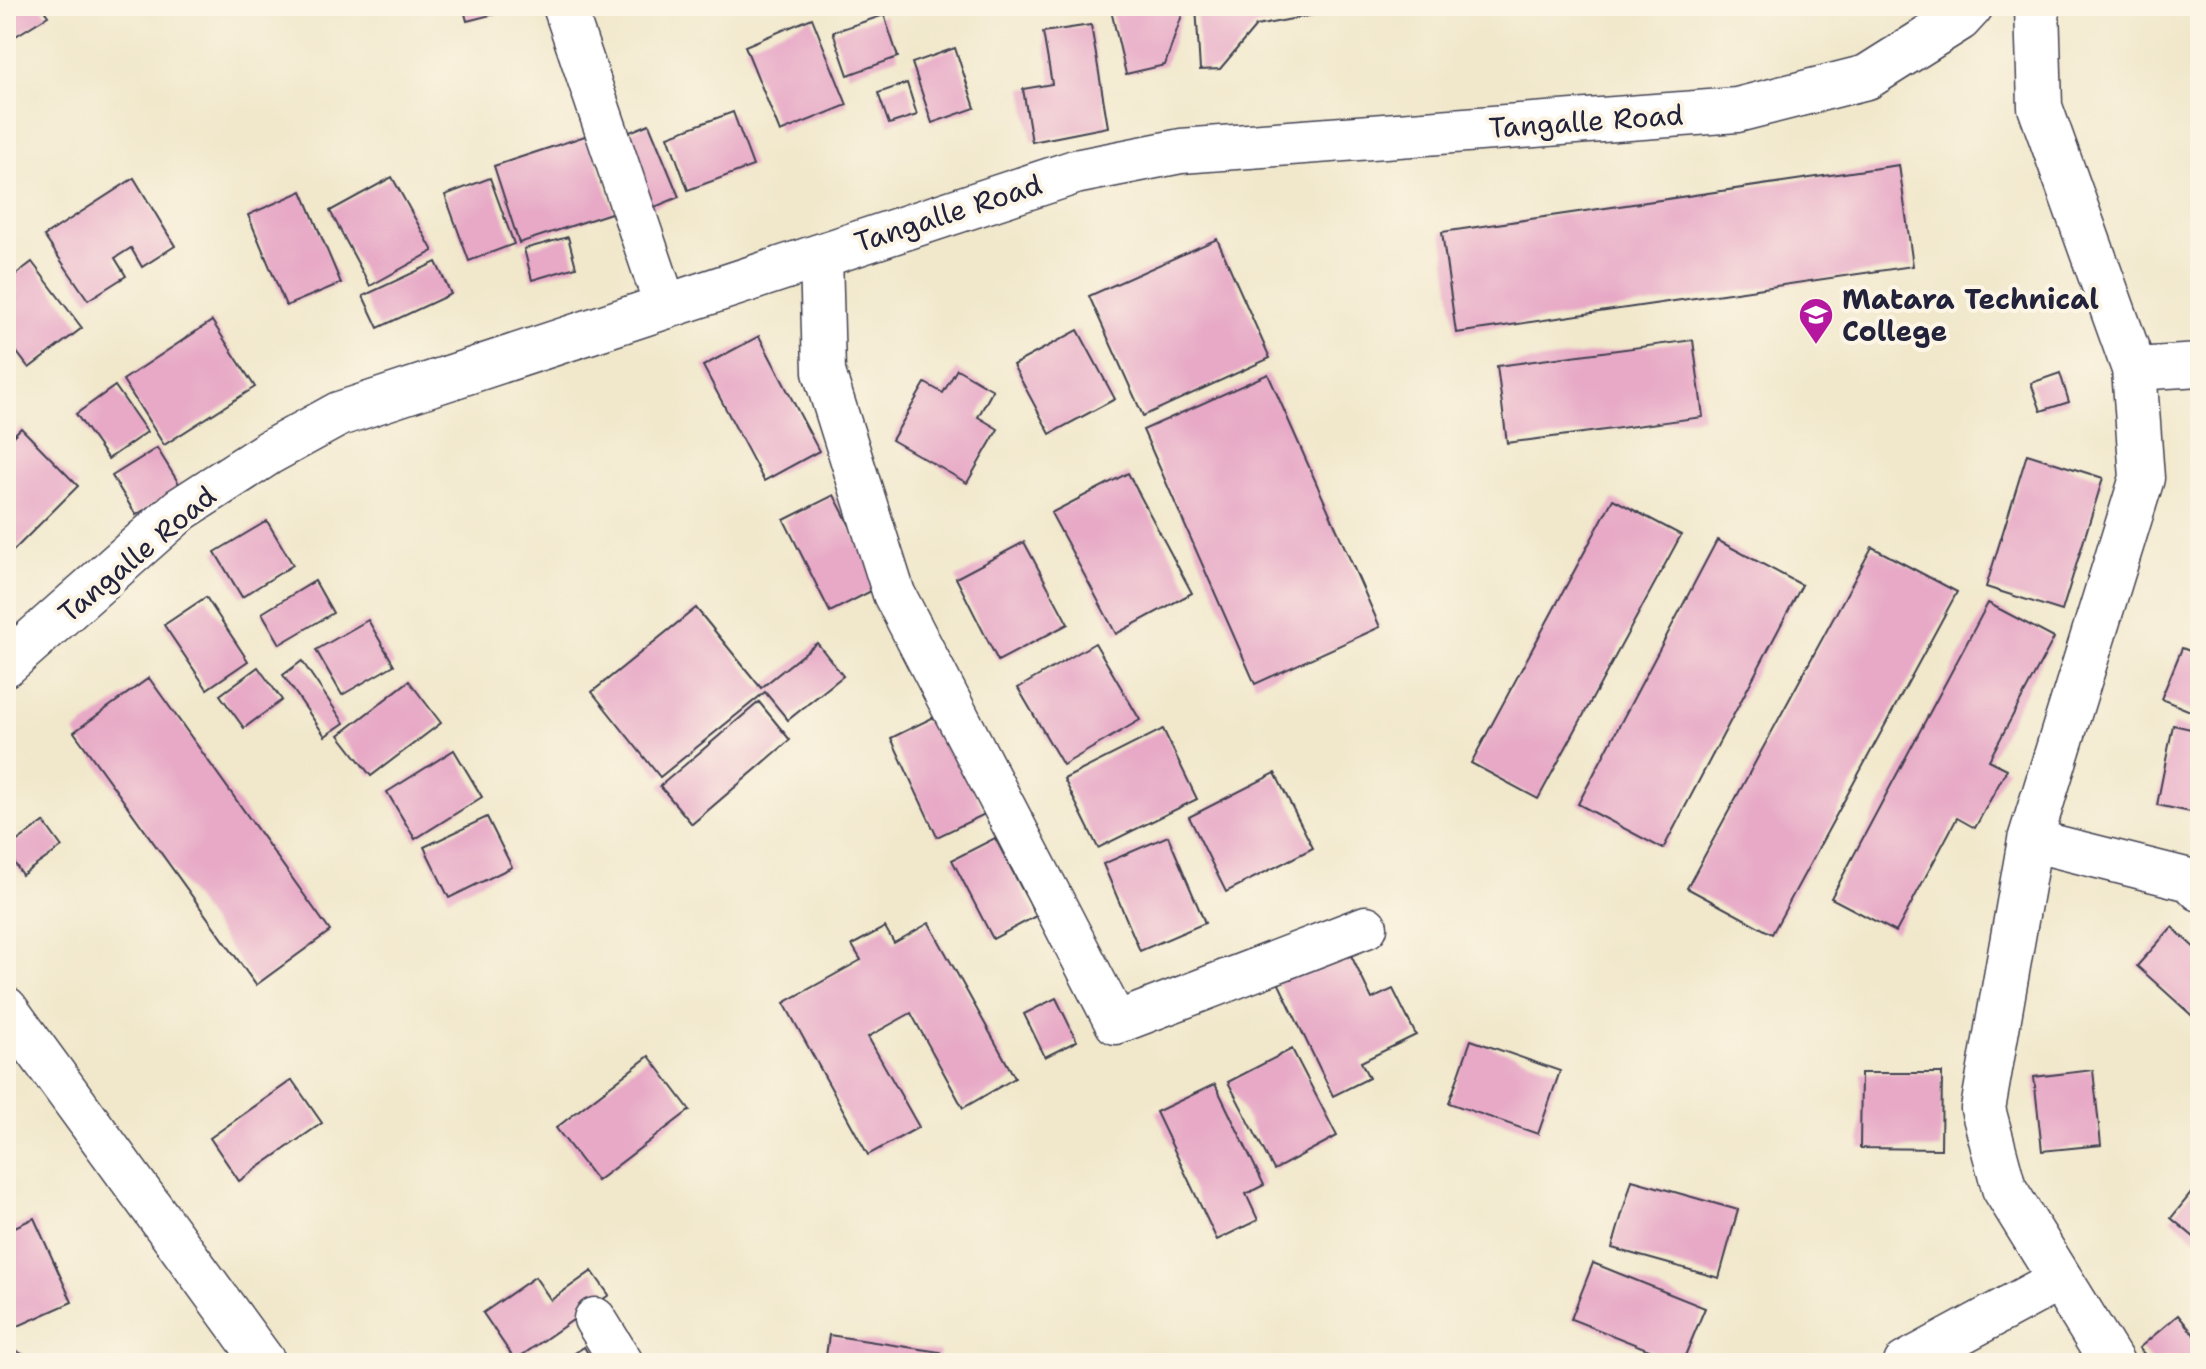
<svg xmlns="http://www.w3.org/2000/svg" width="2206" height="1369" font-family="'Shantell Sans',sans-serif">
<rect width="100%" height="100%" fill="#fcf5e5"/>
<filter id="ink" filterUnits="userSpaceOnUse"><feTurbulence type="fractalNoise" baseFrequency=".0125" numOctaves="2"/><feDisplacementMap in="SourceGraphic" scale="16" xChannelSelector="R" yChannelSelector="G"/><feConvolveMatrix kernelMatrix="1 2 1 2 8 2 1 2 1" color-interpolation-filters="sRGB"/></filter>
<filter id="wash" filterUnits="userSpaceOnUse"><feTurbulence type="fractalNoise" baseFrequency=".006" numOctaves="4" result="noise"/><feDisplacementMap in="SourceGraphic" scale="32" xChannelSelector="R" yChannelSelector="G"/><feGaussianBlur stdDeviation="1.8" result="paint"/><feColorMatrix in="noise" values="0 0 0 0 0 0 0 0 0 0 0 0 0 0 0 0 0 1.4 0 .05"/><feComposite in="paint" operator="in"/></filter>
<g filter="url(#wash)">
<rect width="100%" height="100%" fill="#f1e8cc"/>
<g id="blocks">
<!-- building -->
<g fill="#e7a9c6">
<path d="M6 6H41L48 16 6 42Z"/>
<path d="M463 6H522V7L467 21Z"/>
<path d="M1110 6H1185L1165 65 1126 74Z"/>
<path d="M1196 6H1338L1339 10 1256 26 1220 69 1200 70Z"/>
<path d="M884 15 898 57 848 75 833 32Z"/>
<path d="M812 18 847 105 780 132 745 46Z"/>
<path d="M1091 25 1108 127 1032 142 1023 89 1052 84 1043 32Z"/>
<path d="M955 48 975 108 932 123 912 63Z"/>
<path d="M907 83 917 115 889 124 878 93Z"/>
<path d="M733 112 753 166 688 190 668 136Z"/>
<path d="M649 124 679 197 650 209 620 136Z"/>
<path d="M588 135 614 212 519 243 494 166Z"/>
<path d="M1899 165 1913 266 1456 333 1442 232Z"/>
<path d="M392 177 433 251 370 286 330 211Z"/>
<path d="M134 178 175 246 142 267 131 248 115 258 126 276 88 300 44 236Z"/>
<path d="M490 178 514 244 469 261 445 195Z"/>
<path d="M302 191 341 283 286 306 248 215Z"/>
<path d="M568 237 576 267 532 280 524 249Z"/>
<path d="M1217 239 1270 358 1143 416 1089 296Z"/>
<path d="M32 262 82 328 29 368 6 338V282Z"/>
<path d="M436 262 451 294 378 328 363 296Z"/>
<path d="M212 321 255 387 164 445 123 380Z"/>
<path d="M1078 330 1115 399 1050 434 1013 365Z"/>
<path d="M759 336 819 451 764 481 703 366Z"/>
<path d="M1693 340 1703 417 1507 443 1497 366Z"/>
<path d="M957 369 993 390 978 417 998 429 967 483 892 440 925 383 943 393Z"/>
<path d="M2060 373 2069 402 2041 411 2031 383Z"/>
<path d="M1268 374 1380 627 1255 684 1143 430Z"/>
<path d="M115 386 147 432 108 459 76 414Z"/>
<path d="M21 428 78 486 6 558V443Z"/>
<path d="M157 448 181 487 136 515 112 476Z"/>
<path d="M2027 454 2103 478 2062 611 1986 587Z"/>
<path d="M1128 473 1192 593 1116 634 1051 513Z"/>
<path d="M834 495 881 586 830 612 784 520Z"/>
<path d="M1613 499 1681 535 1538 799 1471 763Z"/>
<path d="M267 521 293 565 242 597 215 552Z"/>
<path d="M1717 540 1802 585 1663 849 1578 804Z"/>
<path d="M1024 542 1068 624 998 661 956 578Z"/>
<path d="M1872 547 1957 592 1772 934 1687 888Z"/>
<path d="M315 581 333 613 280 644 262 613Z"/>
<path d="M206 597 248 661 207 689 164 625Z"/>
<path d="M1988 603 2054 638 1989 760 2007 769 1975 828 1957 818 1896 932 1831 898Z"/>
<path d="M696 608 761 688 817 643 843 676 788 720 765 692 660 777 592 692Z"/>
<path d="M368 620 394 665 342 695 316 650Z"/>
<path d="M1095 643 1140 720 1063 765 1018 688Z"/>
<path d="M2182 648 2200 655V715L2161 699Z"/>
<path d="M302 661 344 723 325 736 283 675Z"/>
<path d="M258 667 282 700 244 728 220 695Z"/>
<path d="M149 678 330 931 256 985 74 732Z"/>
<path d="M409 681 441 723 371 776 339 735Z"/>
<path d="M759 702 790 740 692 824 660 786Z"/>
<path d="M938 715 985 814 937 837 891 738Z"/>
<path d="M2173 725 2200 731V814L2157 805Z"/>
<path d="M1163 729 1197 799 1098 848 1064 779Z"/>
<path d="M454 750 482 797 415 839 387 792Z"/>
<path d="M1275 773 1313 848 1226 892 1189 817Z"/>
<path d="M487 817 512 867 449 898 424 847Z"/>
<path d="M44 822 62 847 22 875 6 849Z"/>
<path d="M1168 836 1205 923 1140 951 1103 864Z"/>
<path d="M995 838 1036 916 993 939 952 860Z"/>
<path d="M929 923 1015 1078 963 1108 911 1013 868 1037 919 1127 868 1155 784 1003 861 960 852 945 885 927 894 943Z"/>
<path d="M2172 927 2200 953V1023L2137 966Z"/>
<path d="M1345 943 1372 999 1393 989 1416 1035 1361 1062 1369 1078 1333 1096 1276 978Z"/>
<path d="M1056 998 1077 1041 1045 1057 1024 1014Z"/>
<path d="M1471 1040 1560 1071 1538 1134 1449 1103Z"/>
<path d="M1292 1049 1337 1136 1274 1170 1228 1082Z"/>
<path d="M649 1056 690 1110 597 1181 556 1128Z"/>
<path d="M2093 1070 2101 1145 2042 1151 2034 1077Z"/>
<path d="M1861 1073H1942L1941 1149 1860 1148Z"/>
<path d="M292 1080 322 1123 239 1181 210 1138Z"/>
<path d="M1215 1084 1264 1185 1246 1194 1258 1220 1217 1240 1156 1112Z"/>
<path d="M1632 1180 1738 1210 1719 1278 1612 1248Z"/>
<path d="M2200 1182V1242L2171 1218Z"/>
<path d="M34 1218 72 1302 7 1331 6 1231Z"/>
<path d="M1593 1263 1705 1308 1682 1363 1571 1319Z"/>
<path d="M592 1271 609 1295 515 1360 483 1313 535 1277 551 1300Z"/>
<path d="M2178 1315 2200 1342V1358L2194 1363H2152L2139 1348Z"/>
<path d="M829 1335 940 1352 938 1363H825Z"/>
<path d="M6 1345 38 1363H6Z"/>
<path d="M584 1347 594 1363H560Z"/>
</g>
</g>
</g>
<g filter="url(#ink)">
<use href="#blocks" fill-opacity="0" stroke="#414051" stroke-width="2"/>
<g fill="none" stroke-linecap="round" stroke-linejoin="round">
<defs>
<g id="minor">
<path d="M564 6 666 307"/>
<path d="M821 255 824 372 894 594 1116 1023 1366 927"/>
<path d="M2134 369 2200 365"/>
<path d="M2030 840 2190 880 2200 890"/>
<path d="M6 1008 265 1363"/>
<path d="M595 1319 622 1363"/>
<path d="M1905 1363 2059 1280"/>
</g>
<path id="major" d="M2037 6 2040 107 2134 369 2142 478 2030 840 1983 1109 2004 1188 2112 1363"/>
<path id="highway" d="M6 664 181 509 268 453 339 414 1075 172 1181 151 1737 110 1867 77 1959 19 1971 6"/>
</defs>
<!-- minor casing -->
<use href="#minor" stroke="#414051" stroke-width="45"/>
<!-- major casing -->
<use href="#major" stroke="#414051" stroke-width="47"/>
<!-- highway casing -->
<use href="#highway" stroke="#414051" stroke-width="47"/>
<!-- minor -->
<use href="#minor" stroke="#fff" stroke-width="42"/>
<!-- major -->
<use href="#major" stroke="#fff" stroke-width="44"/>
<!-- highway -->
<use href="#highway" stroke="#fff" stroke-width="44"/>
</g>
</g>
<!-- icons -->
<defs>
<symbol id="school-pin" viewBox="-11 -11 22 30"><path d="M0 17L-7.5 6A9.5 9.5 0 1 1 7.5 6Z" fill="#b5179e" stroke="#fcf5e5"/><path d="M0-5L7-2L0 1L-7-2ZM-4 1L0 2.5L4 1V4Q0 6-4 4Z" fill="#fff"/></symbol>
</defs>
<g fill-rule="evenodd">
<use href="#school-pin" x="1796" y="295" width="40" height="54"/>
</g>
<g text-anchor="middle" dominant-baseline="central" stroke-width="8" stroke-linejoin="round" paint-order="stroke">
<!-- street labels -->
<g font-size="28" fill="#22223b" stroke="#fcf5e5">
<text transform="translate(1586 121) rotate(-4)">Tangalle Road</text>
<text transform="translate(948 213) rotate(-18)">Tangalle Road</text>
<text transform="translate(137 554) rotate(-40)">Tangalle Road</text>
</g>
<!-- poi labels -->
<g font-size="28" font-weight="bold" fill="#22223b" stroke="#fcf5e5" text-anchor="start">
<text x="1842" y="299">Matara Technical<tspan x="1842" dy="32">College</tspan></text>
</g>
</g>
<!-- margin -->
<rect width="2206" height="1369" fill="none" stroke="#fcf5e5" stroke-width="32"/>
</svg>
